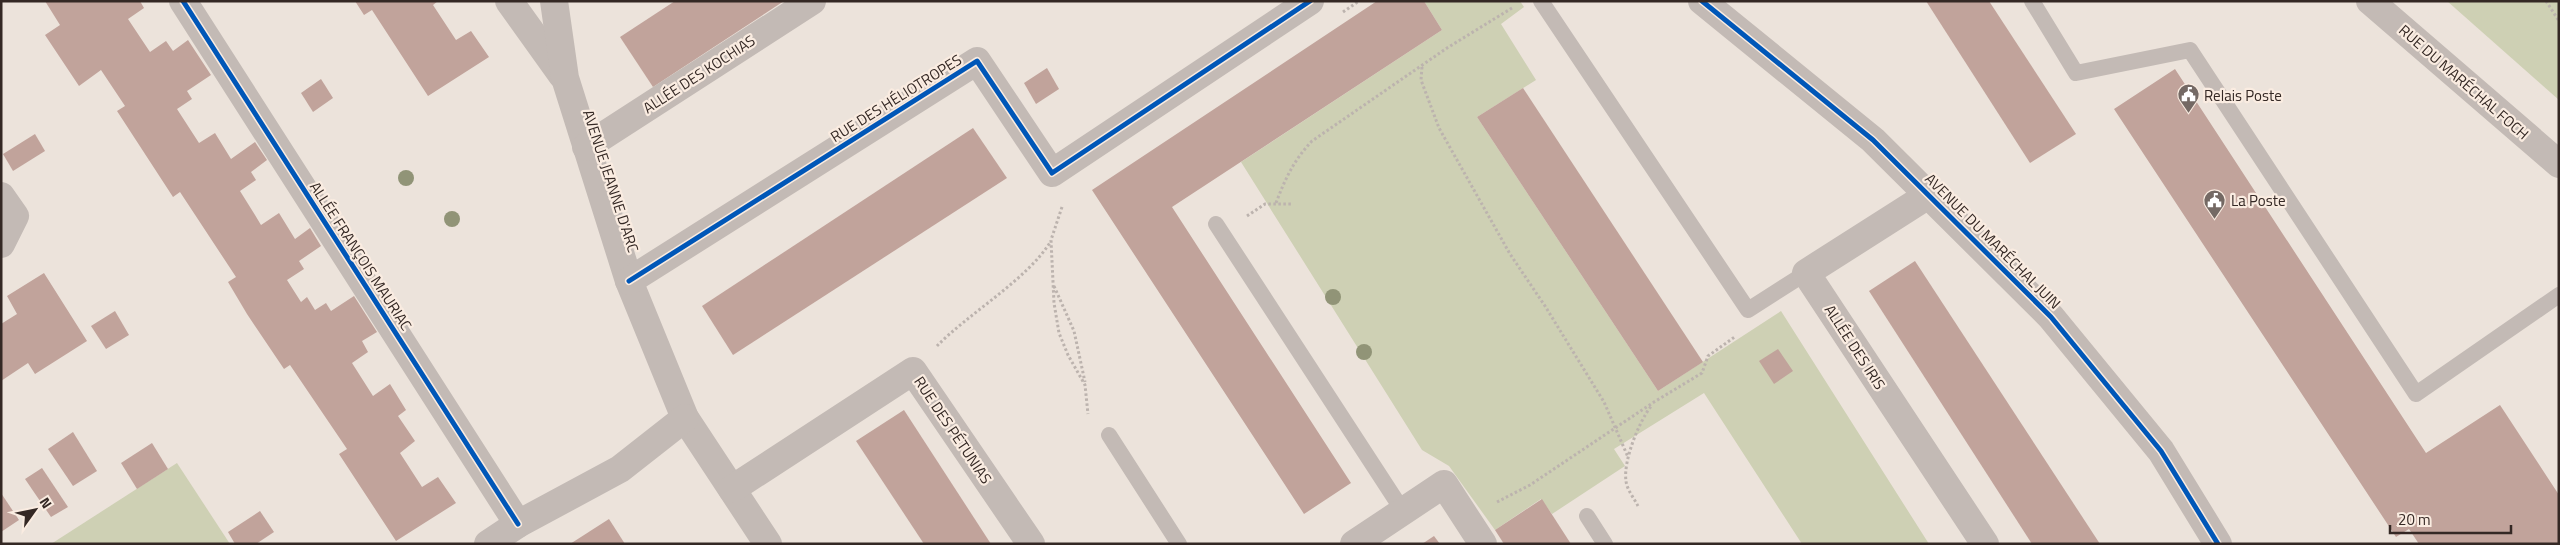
<svg xmlns="http://www.w3.org/2000/svg" width="2560" height="545" font-family="'Titillium Web',sans-serif">
<rect width="100%" height="100%" fill="#ece3db"/>
<!-- green -->
<g fill="#ced0b4">
<path d="M1424 1H1520L1524 7 1501 24 1536 80 1477 117 1658 391 1781 311 1929 544H1802L1704 393 1614 449 1625 466 1552 514 1541 499 1495 530 1449 466 1422 450 1241 162 1442 30Z"/>
<path d="M2447 1H2559V100Z"/>
<path d="M177 463 230 544H51Z"/>
</g>
<!-- building -->
<g fill="#c1a39b">
<path d="M45 1H140L144 8 128 19 150 52 166 41 173 51 188 40 211 75 187 91 192 99 177 109 199 143 215 133 231 159 255 142 267 160 251 172 256 180 240 191 255 215 261 225 279 213 295 239 310 228 321 246 299 261 304 269 287 280 301 302 307 297 315 310 326 303 331 311 354 296 377 332 362 341 368 352 352 363 373 396 390 384 406 410 398 416 415 441 400 453 422 487 438 477 456 503 396 541 339 454 347 449 290 365 284 369 247 314 228 282 236 277 180 192 173 197 117 111 125 106 101 70 79 86 45 35 60 25Z"/>
<path d="M355 1H438L433 5 456 40 471 31 489 57 428 96 372 10 364 15Z"/>
<path d="M675 1H784L653 87 620 37Z"/>
<path d="M1377 1H1424L1442 30 1172 207 1351 483 1304 514 1092 190Z"/>
<path d="M1926 1H1989L2076 134 2030 163Z"/>
<path d="M1047 68 1059 89 1036 104 1024 83Z"/>
<path d="M2175 69 2426 453 2500 405 2559 495V544H2419L2409 529 2396 537 2114 109Z"/>
<path d="M321 79 333 98 313 112 301 93Z"/>
<path d="M1523 88 1703 362 1658 391 1477 117Z"/>
<path d="M973 128 1007 178 733 355 702 306Z"/>
<path d="M35 134 45 151 13 171 3 154Z"/>
<path d="M1915 261 2100 544H2032L1869 291Z"/>
<path d="M44 273 87 341 35 374 28 363 1 381V324L17 314 7 296Z"/>
<path d="M115 311 129 335 106 349 91 326Z"/>
<path d="M1778 349 1793 371 1774 384 1759 361Z"/>
<path d="M904 410 991 544H924L856 441Z"/>
<path d="M73 432 97 471 73 486 48 449Z"/>
<path d="M152 443 168 469 137 489 121 463Z"/>
<path d="M42 468 68 507 51 517 25 479Z"/>
<path d="M1 493 19 520 1 532Z"/>
<path d="M1542 499 1571 544H1504L1495 530Z"/>
<path d="M260 511 274 532 256 544H235L228 532Z"/>
<path d="M609 519 625 544H570Z"/>
<path d="M1434 536 1440 544H1422Z"/>
</g>
<g fill="none" stroke-linecap="round" stroke-linejoin="round">
<!-- path -->
<g stroke="#bcb3ae" stroke-width="3" stroke-dasharray="2.5 2.5" stroke-linecap="butt">
<path d="M2546 1 2559 21"/>
<path d="M1343 12 1359 1"/>
<path d="M1422 67 1421 80 1439 128 1510 254 1545 306 1604 402 1628 457"/>
<path d="M1276 203C1285 179 1294 160 1312 141L1447 48 1512 8"/>
<path d="M1062 207 1051 240 1054 303 1059 333 1068 355 1085 385 1088 414"/>
<path d="M1247 216 1265 204H1292"/>
<path d="M1054 286 1074 331 1085 382"/>
<path d="M937 346C969 313 1028 279 1051 241"/>
<path d="M1497 502 1530 485 1654 402 1702 373 1708 356 1736 336"/>
<path d="M1638 506C1634 498 1627 490 1626 481 1623 461 1639 421 1652 405"/>
</g>
<!-- service -->
<g stroke="#c3bab5" stroke-width="16">
<path d="M1541 1 1748 310 1806 273"/>
<path d="M2032 1 2076 73 2190 50 2416 394 2559 295"/>
<path d="M1216 224 1403 511"/>
<path d="M1109 435 1179 544"/>
<path d="M1587 516 1605 544"/>
</g>
<!-- minor -->
<g stroke="#c3bab5" stroke-width="28">
<path d="M183 1 518 524"/>
<path d="M509 1 562 75"/>
<path d="M554 1 565 78 629 281 685 418 768 544"/>
<path d="M1702 1 1873 140 2051 317 2161 451 2218 544"/>
<path d="M2370 1 2559 164"/>
<path d="M586 147 812 1"/>
<path d="M1930 194 1806 273 1985 544"/>
<path d="M1 196 15 216 1 244"/>
<path d="M629 281 977 61 1052 173 1310 1"/>
<path d="M732 489 913 371 1031 544"/>
<path d="M488 544 518 524 620 469 685 418"/>
<path d="M1354 544 1444 484 1483 544"/>
</g>
<defs>
<g id="cycleway">
<path d="M183 1 518 524"/>
<path d="M1702 1 1873 140 2051 317 2161 451 2218 544"/>
<path d="M629 281 977 61 1052 173 1310 1"/>
</g>
</defs>
<!-- cycleway casing -->
<use href="#cycleway" stroke="#faece1" stroke-width="8"/>
<!-- cycleway -->
<use href="#cycleway" stroke="#0057b8" stroke-width="5"/>
</g>
<!-- trees -->
<g fill="#919477">
<circle cx="406" cy="178" r="8"/>
<circle cx="452" cy="219" r="8"/>
<circle cx="1333" cy="297" r="8"/>
<circle cx="1364" cy="352" r="8"/>
</g>
<!-- icons -->
<defs>
<symbol id="civic-pin" viewBox="-11 -11 22 30"><path d="M0 17L-7.5 6A9.5 9.5 0 1 1 7.5 6Z" fill="#746964" stroke="#faece1"/><path d="M-.6-6.5H3V-4.5H.6V-3L4-1V1h2V6H-6V1h2V-1L-.6-3ZM-1.2 2.5V6h2.4V2.5Z" fill="#fff"/></symbol>
</defs>
<g fill-rule="evenodd">
<use href="#civic-pin" x="2176" y="82" width="25" height="34"/>
<use href="#civic-pin" x="2202" y="188" width="25" height="34"/>
</g>
<g text-anchor="middle" dominant-baseline="central" stroke-width="4.5" stroke-linejoin="round" paint-order="stroke">
<!-- street labels -->
<g font-size="15" fill="#342824" stroke="#faece1">
<text transform="translate(699 74) rotate(-33)">ALLÉE DES KOCHIAS</text>
<text transform="translate(2464 82) rotate(41)">RUE DU MARÉCHAL FOCH</text>
<text transform="translate(896 98) rotate(-32)">RUE DES HÉLIOTROPES</text>
<text transform="translate(611 181) rotate(72)">AVENUE JEANNE D'ARC</text>
<text transform="translate(1993 241) rotate(45)">AVENUE DU MARÉCHAL JUIN</text>
<text transform="translate(361 256) rotate(57)">ALLÉE FRANÇOIS MAURIAC</text>
<text transform="translate(1855 347) rotate(57)">ALLÉE DES IRIS</text>
<text transform="translate(953 430) rotate(56)">RUE DES PÉTUNIAS</text>
</g>
<!-- poi labels -->
<g font-size="15" fill="#342824" stroke="#faece1" text-anchor="start">
<text x="2204" y="95">Relais Poste</text>
<text x="2231" y="200">La Poste</text>
</g>
</g>
<!-- border -->
<rect width="2560" height="545" fill="none" stroke="#342824" stroke-width="5"/>
<!-- north arrow -->
<g transform="translate(35 510) rotate(57)" stroke="#faece1" stroke-width="4" paint-order="stroke">
<path d="M0-4L9 19L0 12L-9 19Z" fill="#342824"/>
<text y="-8" font-size="14" font-weight="bold" text-anchor="middle" fill="#342824">N</text>
</g>
<!-- scale -->
<path d="M2390 525v8h121v-8" fill="none" stroke="#342824" stroke-width="2.5"/>
<text x="2398" y="525" font-size="15" fill="#342824" stroke="#faece1" stroke-width="4" paint-order="stroke">20 m</text>
</svg>
